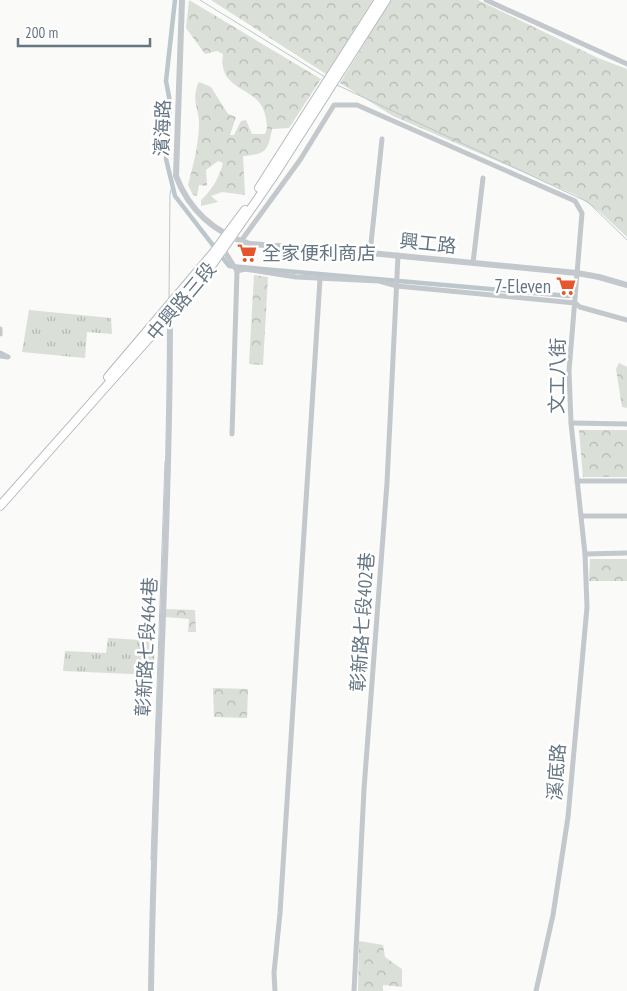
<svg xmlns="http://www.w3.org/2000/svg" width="627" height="991" font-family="'PT Sans Narrow','Noto Sans TC',sans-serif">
<defs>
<pattern id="grass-tufts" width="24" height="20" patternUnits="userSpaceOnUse" patternTransform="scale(1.25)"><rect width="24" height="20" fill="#dadfd7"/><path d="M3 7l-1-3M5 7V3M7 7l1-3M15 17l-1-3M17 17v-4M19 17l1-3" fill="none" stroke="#b4b9b4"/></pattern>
<pattern id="forest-crowns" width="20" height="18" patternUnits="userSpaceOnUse" patternTransform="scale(1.25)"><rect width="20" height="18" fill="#dadfd7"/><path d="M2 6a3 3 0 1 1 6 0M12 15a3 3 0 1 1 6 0" fill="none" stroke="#b4b9b4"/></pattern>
</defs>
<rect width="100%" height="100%" fill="#fafaf8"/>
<!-- grass -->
<g fill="url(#grass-tufts)">
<path d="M29 310 111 318 112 334 87 332 85 358 22 352Z"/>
<path d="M108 638 155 641 154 675 63 671 65 651 106 653Z"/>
</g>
<!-- forest -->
<g fill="url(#forest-crowns)">
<path d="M189 0 321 79 289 128 272 129C268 152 265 154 243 156L245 195 222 192 211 196 218 202 201 206V200C212 190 219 178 223 163L218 161 206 170 207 186 199 185 197 196 193 195 188 185C193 166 198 147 199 127 200 108 190 101 199 82L211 87 228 114 236 117 230 135H234L241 121 246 120 252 134H265C268 127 267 126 266 119 262 92 240 94 227 77 222 70 222 61 223 54L217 51 205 54 186 28Z"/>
<path d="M211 0H373L326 74Z"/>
<path d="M391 0H478L598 58 627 69V237L600 212 576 195 393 116 340 83Z"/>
<path d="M254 275 268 277 263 365 249 364Z"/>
<path d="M619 363 627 367V408L622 407 616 369Z"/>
<path d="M579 430H627V477H583Z"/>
<path d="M590 559H627V581H589Z"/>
<path d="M165 609 195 610 196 632H188L189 619 165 617Z"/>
<path d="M213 688 248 689 247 718 214 717Z"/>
<path d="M359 941 383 945 385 957 402 969V987L383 985V991H358Z"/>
</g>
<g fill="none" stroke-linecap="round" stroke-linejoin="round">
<!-- stream -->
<g stroke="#bbc7cb" stroke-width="1">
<path d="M200 0 325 77"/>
<path d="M337 85 588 202 627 240"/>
<path d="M169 300 170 194 172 186"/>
<path d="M151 860 165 462"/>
</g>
<!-- canal -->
<path stroke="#bbc7cb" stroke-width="4.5" d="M175 0 166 81 170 102 166 159 175 196 229 266 569 296"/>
<defs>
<g id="primary">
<path d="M259 188 379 0"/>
<path d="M108 377 214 252 245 210"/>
<path d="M0 506 205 275 273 177 386 0"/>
</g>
</defs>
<!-- primary casing -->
<use href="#primary" stroke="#b5babe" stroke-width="10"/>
<!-- minor -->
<g stroke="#c3c8cc" stroke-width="5">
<path d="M486 0 627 64"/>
<path d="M241 241 300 160 334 105H357L575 201 582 213 569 371 571 423 585 554 587 607 568 817 553 915 536 991"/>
<path d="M222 247 237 271 232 434"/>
<path d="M370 253 382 139"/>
<path d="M473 263 483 178"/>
<path d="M237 271 245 269 296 277 379 281 397 286 575 303 580 307 627 320"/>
<path d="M0 329V334"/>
<path d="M0 353 8 357 0 356"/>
<path d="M571 423 627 424"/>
<path d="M577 481H627"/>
<path d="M582 516H627"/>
<path d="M585 554 627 553"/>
<path d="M275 991 274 973 280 913 320 279"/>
<path d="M354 991 364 789 387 483 398 255"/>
</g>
<!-- tertiary -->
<g stroke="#c3c8cc" stroke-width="6">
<path d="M182 0 176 176C189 210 215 233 250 244L370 253 577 273 599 277 627 285"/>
<path d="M151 991C154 765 170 539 170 313"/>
</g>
<!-- primary -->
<use href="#primary" stroke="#fff" stroke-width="8"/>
</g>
<!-- icons -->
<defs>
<symbol id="supermarket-bare" viewBox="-9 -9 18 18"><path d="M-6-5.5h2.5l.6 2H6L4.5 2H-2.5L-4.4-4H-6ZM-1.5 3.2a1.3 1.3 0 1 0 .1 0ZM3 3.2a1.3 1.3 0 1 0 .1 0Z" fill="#e4572e" stroke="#fff" stroke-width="2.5" paint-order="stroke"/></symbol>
</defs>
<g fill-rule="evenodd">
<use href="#supermarket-bare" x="233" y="239" width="28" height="28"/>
<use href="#supermarket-bare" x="552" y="272" width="28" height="28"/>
</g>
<g text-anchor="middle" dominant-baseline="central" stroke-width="5" stroke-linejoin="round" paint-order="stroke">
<!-- street labels -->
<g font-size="19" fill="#657683" stroke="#fff">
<text transform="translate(162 128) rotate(-88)">濱海路</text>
<text transform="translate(428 243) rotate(6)">興工路</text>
<text transform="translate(181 301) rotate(-50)">中興路三段</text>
<text transform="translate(557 376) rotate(-89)">文工八街</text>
<text transform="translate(362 622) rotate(-86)">彰新路七段402巷</text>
<text transform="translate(146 647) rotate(-87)">彰新路七段464巷</text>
<text transform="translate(556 772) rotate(-86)">溪底路</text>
</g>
<!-- poi labels -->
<g font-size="19" fill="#657683" stroke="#fff" text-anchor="start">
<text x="262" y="253">全家便利商店</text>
<text x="551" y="286" text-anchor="end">7-Eleven</text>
</g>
</g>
<!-- scale -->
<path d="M18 38v8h132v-8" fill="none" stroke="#657683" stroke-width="2.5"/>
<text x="25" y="38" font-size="15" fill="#657683" stroke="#ffffff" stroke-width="4" paint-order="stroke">200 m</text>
</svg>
